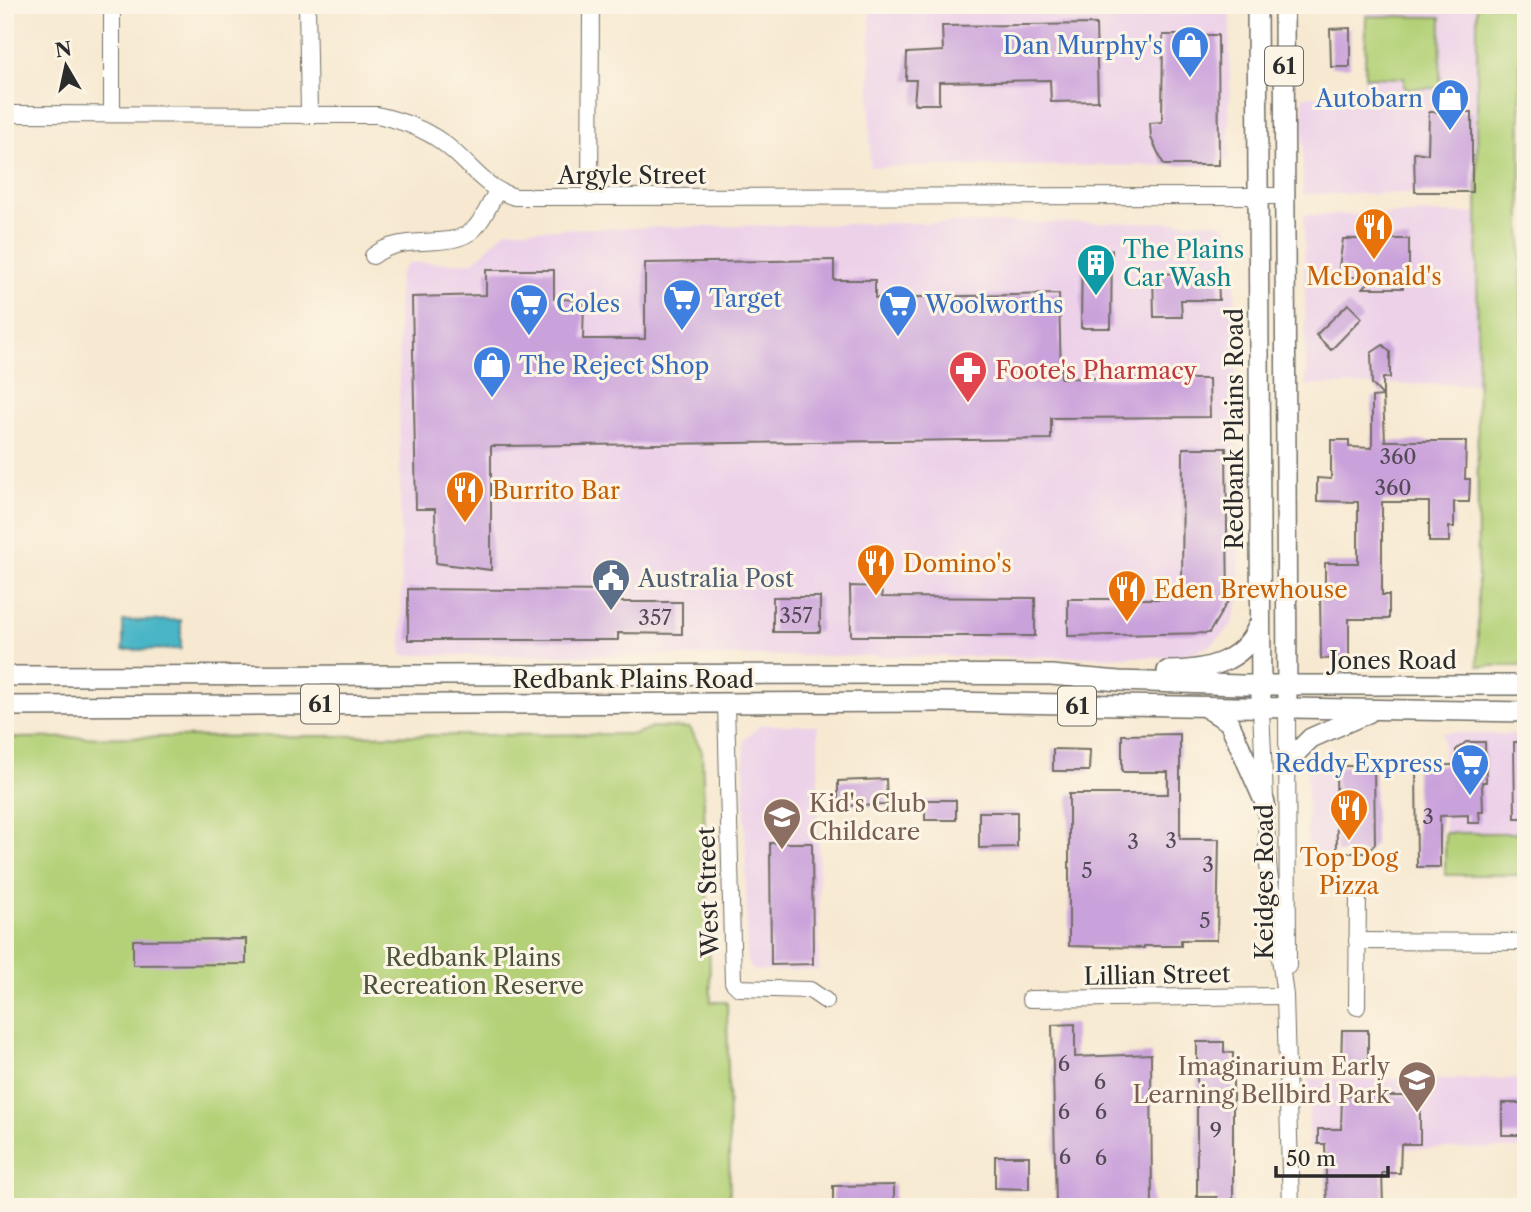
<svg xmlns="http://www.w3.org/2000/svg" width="1531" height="1212" font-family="'Libre Caslon Text',serif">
<rect width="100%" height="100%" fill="#fcf5e5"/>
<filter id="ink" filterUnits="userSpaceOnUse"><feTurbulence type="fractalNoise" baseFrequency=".0143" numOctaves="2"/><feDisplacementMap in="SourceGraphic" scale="14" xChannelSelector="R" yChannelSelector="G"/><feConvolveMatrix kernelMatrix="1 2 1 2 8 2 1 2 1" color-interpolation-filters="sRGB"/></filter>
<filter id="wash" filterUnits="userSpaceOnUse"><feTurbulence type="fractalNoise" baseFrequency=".00686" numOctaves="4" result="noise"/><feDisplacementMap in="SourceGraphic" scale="28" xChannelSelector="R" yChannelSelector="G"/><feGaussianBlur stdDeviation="1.57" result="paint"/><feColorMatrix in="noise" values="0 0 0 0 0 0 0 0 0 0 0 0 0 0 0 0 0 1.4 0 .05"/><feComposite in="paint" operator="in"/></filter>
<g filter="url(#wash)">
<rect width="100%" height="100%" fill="#f7e9d1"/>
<!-- built -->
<g fill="#edd1e9">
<path d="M870 5H1230L1229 159 1219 165 870 167Z"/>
<path d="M1302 5H1477V193L1303 194V96L1364 97 1365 11H1302Z"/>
<path d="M1477 213V384L1306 385 1304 215Z"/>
<path d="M1217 222 1226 227 1234 242 1240 599 1231 626 1210 646 1182 657 402 655 398 293 399 274 409 263 473 262 506 230 902 223Z"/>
<path d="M760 725H818L819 970 754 971 747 962 744 740Z"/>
<path d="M1443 732 1526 735V833H1445Z"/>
<path d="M1307 766H1374L1375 844 1367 853H1316L1307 843Z"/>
<path d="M1309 1079H1526V1149L1309 1148Z"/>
</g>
<!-- green -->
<g fill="#b4d178" stroke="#707e52" stroke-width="2">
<path d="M1477 5H1520L1523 666H1478Z"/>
<path d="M1366 16 1441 17 1440 88H1404V78L1365 77Z"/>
<path d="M653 727 690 728 702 751 711 1002H727L730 1207H5V738L635 734Z"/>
<rect x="1445" y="833" width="81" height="42"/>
</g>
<!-- water -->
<path fill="#49b5c6" stroke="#3a7078" stroke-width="2" d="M181 620V649L123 650V621Z"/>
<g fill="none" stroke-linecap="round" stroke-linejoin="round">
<!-- stream -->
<path stroke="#49b5c6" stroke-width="4.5" d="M5 913H6"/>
</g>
<g id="blocks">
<!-- building -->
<g fill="#caa2db">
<path d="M1096 24 1098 101 1051 102 1050 80 939 82V104H914L916 80H906L907 53 943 51 942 26Z"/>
<path d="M1350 28V67H1331L1330 29Z"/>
<path d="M1163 35H1218L1219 165H1164L1151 138 1150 123 1162 122Z"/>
<path d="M1429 112H1472V192H1415L1414 152 1428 154Z"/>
<path d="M1343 239H1409V277H1404L1403 288H1363L1374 277H1344V266L1339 267Z"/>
<path d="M1082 249 1112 250 1111 328H1081Z"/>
<path d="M834 260V280H875V298L1059 294 1061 378 1209 379 1210 417 1051 418V439L491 446V570L436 563 435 509H416L412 297 486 295V270H554V299L584 300 583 339H645V263Z"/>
<path d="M1192 273H1218L1219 300H1181L1182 317H1154L1153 274Z"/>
<path d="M1348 304 1362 318 1331 350 1316 335Z"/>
<path d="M1383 345 1390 352V378H1383V396L1372 384 1371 353Z"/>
<path d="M1383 396 1385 441H1466L1465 479H1470L1469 502H1454V527H1449V542H1429V502H1382V595H1389V619H1349V658L1321 659 1320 595H1325V563H1358V502L1317 501V478L1331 479V440H1349V447L1372 448V397Z"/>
<path d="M1183 448H1226L1228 601 1209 633 1068 636V599H1182Z"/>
<path d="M850 586 881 587 882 597 1035 598V636H851Z"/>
<path d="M408 589 618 591V602H682V634L618 633V640H408Z"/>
<rect x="773" y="597" width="47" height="35"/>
<path d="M1180 734V839H1219L1217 940H1181V946H1144V948L1069 946V794H1168V772H1122V735Z"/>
<path d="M1466 742H1485L1486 782H1482L1483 812H1479L1480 823H1468V815L1440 816V867H1417L1416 765H1456V750Z"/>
<path d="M1514 742H1526V818H1515Z"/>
<path d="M1053 749 1090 750 1089 771H1053Z"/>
<path d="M1336 766H1374L1375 844 1367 853H1337Z"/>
<path d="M886 779 887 805 838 806V781Z"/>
<rect x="925" y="800" width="31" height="20"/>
<path d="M979 812H1017V847L979 848Z"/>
<path d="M770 843H812L813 964 771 965Z"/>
<path d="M246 939V964L133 965V940Z"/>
<path d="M1075 1024V1057L1151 1054 1152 1207H1056L1052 1025Z"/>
<path d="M1342 1030H1368V1065H1341Z"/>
<path d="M1197 1042H1224V1052L1233 1053V1207H1217V1197H1197Z"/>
<path d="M1342 1096H1420V1144H1401L1400 1173H1382L1383 1207H1327L1325 1144H1318V1129H1341Z"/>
<rect x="1502" y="1103" width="24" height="32"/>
<path d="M995 1156H1029V1189L995 1188Z"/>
<path d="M894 1185V1207H833V1186Z"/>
</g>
</g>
</g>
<g filter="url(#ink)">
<use href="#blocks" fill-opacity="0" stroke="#726e65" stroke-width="2"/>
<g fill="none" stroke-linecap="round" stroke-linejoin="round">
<defs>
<g id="minor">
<path d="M112 5V113"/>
<path d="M307 5 309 113"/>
<path d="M5 114 377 115C399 120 423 128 442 142 469 161 482 188 515 197L1284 196"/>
<path d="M590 198 591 5"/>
<path d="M373 256C404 231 449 252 474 229 484 219 490 203 497 191"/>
<path d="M726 703 733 982 739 988 810 990 826 1001"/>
<path d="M1261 709 1268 865 1285 996 1291 1207"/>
<path d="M1287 709 1288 966"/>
<path d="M1357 941 1526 942"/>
<path d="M1030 999 1285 996"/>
<path d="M1357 1007 1358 890"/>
</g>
<g id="major">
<path d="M1257 5 1261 697"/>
<path d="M1284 5 1287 697"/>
<path d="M1167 671C1205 671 1243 663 1258 626"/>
<path d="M5 676 905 674 1051 675 1119 681 1240 685H1526"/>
<path d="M5 706 945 702 1526 712"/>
<path d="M1208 709 1229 722 1265 803"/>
<path d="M1288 761 1311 738 1368 713"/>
</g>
</defs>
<!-- minor casing -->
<use href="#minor" stroke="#726e65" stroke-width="18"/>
<!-- major casing -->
<use href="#major" stroke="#726e65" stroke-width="22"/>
<!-- minor -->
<use href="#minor" stroke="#fff" stroke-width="16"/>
<!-- major -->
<use href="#major" stroke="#fff" stroke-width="19"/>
</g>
</g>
<!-- icons -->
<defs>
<symbol id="shop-pin" viewBox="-11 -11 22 30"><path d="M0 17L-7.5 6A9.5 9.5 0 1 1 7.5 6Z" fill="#3f7fe0" stroke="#fcf5e5"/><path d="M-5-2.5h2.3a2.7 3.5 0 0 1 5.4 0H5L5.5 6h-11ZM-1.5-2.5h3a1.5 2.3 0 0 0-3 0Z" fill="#fff"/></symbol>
<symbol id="restaurant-pin" viewBox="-11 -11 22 30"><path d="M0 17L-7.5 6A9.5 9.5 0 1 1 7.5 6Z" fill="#e8710a" stroke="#fcf5e5"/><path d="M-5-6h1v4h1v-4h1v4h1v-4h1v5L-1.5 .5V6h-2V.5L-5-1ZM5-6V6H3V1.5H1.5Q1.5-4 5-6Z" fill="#fff"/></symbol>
<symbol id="building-pin" viewBox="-11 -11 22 30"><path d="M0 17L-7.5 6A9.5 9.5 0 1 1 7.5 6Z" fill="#0f9aa8" stroke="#fcf5e5"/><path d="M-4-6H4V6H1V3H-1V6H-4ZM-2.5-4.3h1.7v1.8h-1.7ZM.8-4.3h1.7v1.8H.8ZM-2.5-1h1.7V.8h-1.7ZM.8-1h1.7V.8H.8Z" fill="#fff"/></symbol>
<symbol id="supermarket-pin" viewBox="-11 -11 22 30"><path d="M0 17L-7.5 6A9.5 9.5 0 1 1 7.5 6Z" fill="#3f7fe0" stroke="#fcf5e5"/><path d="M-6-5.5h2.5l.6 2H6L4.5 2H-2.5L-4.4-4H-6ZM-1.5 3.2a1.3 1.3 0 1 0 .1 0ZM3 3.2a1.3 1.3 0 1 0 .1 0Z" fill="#fff"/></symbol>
<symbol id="pharmacy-pin" viewBox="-11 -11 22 30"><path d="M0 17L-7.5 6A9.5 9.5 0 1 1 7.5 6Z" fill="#e0444e" stroke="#fcf5e5"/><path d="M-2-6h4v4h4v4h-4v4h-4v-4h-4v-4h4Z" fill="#fff"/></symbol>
<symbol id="civic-pin" viewBox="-11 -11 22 30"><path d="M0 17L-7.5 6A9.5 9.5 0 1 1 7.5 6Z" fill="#5c6f8a" stroke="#fcf5e5"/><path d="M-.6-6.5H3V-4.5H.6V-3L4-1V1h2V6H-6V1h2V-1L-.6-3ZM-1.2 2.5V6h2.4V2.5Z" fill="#fff"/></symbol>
<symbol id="school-pin" viewBox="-11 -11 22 30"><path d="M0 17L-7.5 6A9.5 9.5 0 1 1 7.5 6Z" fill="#8d6e63" stroke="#fcf5e5"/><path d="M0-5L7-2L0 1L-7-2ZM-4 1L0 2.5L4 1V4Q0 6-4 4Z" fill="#fff"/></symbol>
</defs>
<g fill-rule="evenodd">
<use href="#shop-pin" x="1168" y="23" width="44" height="60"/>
<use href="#shop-pin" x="1428" y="76" width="44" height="60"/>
<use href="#restaurant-pin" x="1352" y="205" width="44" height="60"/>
<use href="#building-pin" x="1074" y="241" width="44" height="60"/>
<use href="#supermarket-pin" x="660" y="276" width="44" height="60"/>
<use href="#supermarket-pin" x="507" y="281" width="44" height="60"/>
<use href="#supermarket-pin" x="876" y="282" width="44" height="60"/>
<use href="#shop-pin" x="470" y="343" width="44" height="60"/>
<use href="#pharmacy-pin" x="946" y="348" width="44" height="60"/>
<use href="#restaurant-pin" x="443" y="468" width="44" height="60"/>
<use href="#restaurant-pin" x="854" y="541" width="44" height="60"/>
<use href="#civic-pin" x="589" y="556" width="44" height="60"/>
<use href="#restaurant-pin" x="1105" y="567" width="44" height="60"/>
<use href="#supermarket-pin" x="1448" y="741" width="44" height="60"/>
<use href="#restaurant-pin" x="1327" y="786" width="44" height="60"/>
<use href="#school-pin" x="760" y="795" width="44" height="60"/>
<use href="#school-pin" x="1395" y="1058" width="44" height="60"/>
</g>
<g text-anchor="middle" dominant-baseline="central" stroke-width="6" stroke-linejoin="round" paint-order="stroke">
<!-- number labels -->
<g font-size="21" fill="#534957">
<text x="1398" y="456">360</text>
<text x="1393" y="487">360</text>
<text x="796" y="615">357</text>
<text x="655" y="617">357</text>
<text x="1428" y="816">3</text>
<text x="1171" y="840">3</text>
<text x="1133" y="841">3</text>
<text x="1208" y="864">3</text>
<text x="1087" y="870">5</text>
<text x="1205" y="920">5</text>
<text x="1064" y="1063">6</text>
<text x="1100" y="1081">6</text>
<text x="1064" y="1111">6</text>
<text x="1101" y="1111">6</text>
<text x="1216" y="1130">9</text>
<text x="1065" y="1156">6</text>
<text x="1101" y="1157">6</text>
</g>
<!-- shield labels -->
<g fill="#fcf5e5" stroke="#6a6863" stroke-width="2">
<rect x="1265" y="46.5" width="38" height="39" rx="5"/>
<rect x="301" y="684.5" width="38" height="39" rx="5"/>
<rect x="1058" y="686.5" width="38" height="39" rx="5"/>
</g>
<g font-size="23" font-weight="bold" fill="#2b2b2b">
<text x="1284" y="66">61</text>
<text x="320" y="704">61</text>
<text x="1077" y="706">61</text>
</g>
<!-- shop labels -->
<g font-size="24" fill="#366cbe" stroke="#fcf5e5" text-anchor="start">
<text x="1163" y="45" text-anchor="end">Dan Murphy's</text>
<text x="1423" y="98" text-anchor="end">Autobarn</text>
<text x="709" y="298">Target</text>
<text x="556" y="303">Coles</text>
<text x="925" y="304">Woolworths</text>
<text x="519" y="365">The Reject Shop</text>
<text x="1443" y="763" text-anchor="end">Reddy Express</text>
</g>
<!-- street labels -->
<g font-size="24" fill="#2b2b2b" stroke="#fcf5e5">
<text x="632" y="175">Argyle Street</text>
<text transform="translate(1234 429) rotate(-90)">Redbank Plains Road</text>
<text x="1393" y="660">Jones Road</text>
<text x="633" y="679">Redbank Plains Road</text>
<text transform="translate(1264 882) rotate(-90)">Keidges Road</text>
<text transform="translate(708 892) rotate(-92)">West Street</text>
<text transform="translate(1157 975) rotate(-1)">Lillian Street</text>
</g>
<!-- culture labels -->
<g font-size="24" fill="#0d838f" stroke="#fcf5e5" text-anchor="start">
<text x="1123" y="249">The Plains<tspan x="1123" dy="28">Car Wash</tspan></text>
</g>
<!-- food labels -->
<g font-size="24" fill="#c56008" stroke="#fcf5e5" text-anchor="start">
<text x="1374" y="276" text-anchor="middle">McDonald's</text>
<text x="492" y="490">Burrito Bar</text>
<text x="903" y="563">Domino's</text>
<text x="1154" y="589">Eden Brewhouse</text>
<text x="1349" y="857" text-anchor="middle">Top Dog<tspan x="1349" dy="28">Pizza</tspan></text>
</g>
<!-- health labels -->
<g font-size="24" fill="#be3a42" stroke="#fcf5e5" text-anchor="start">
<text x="995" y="370">Foote's Pharmacy</text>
</g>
<!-- service labels -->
<g font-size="24" fill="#4e5e75" stroke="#fcf5e5" text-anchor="start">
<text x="638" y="578">Australia Post</text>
</g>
<!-- education labels -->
<g font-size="24" fill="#785e54" stroke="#fcf5e5" text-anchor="start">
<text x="809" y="803">Kid's Club<tspan x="809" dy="28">Childcare</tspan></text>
<text x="1390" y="1066" text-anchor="end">Imaginarium Early<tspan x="1390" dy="28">Learning Bellbird Park</tspan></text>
</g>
<!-- park labels -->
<g font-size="24" fill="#4d543e" stroke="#fcf5e5">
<text x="473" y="957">Redbank Plains<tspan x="473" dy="28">Recreation Reserve</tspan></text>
</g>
</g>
<!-- margin -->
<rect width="1531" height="1212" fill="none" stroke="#fcf5e5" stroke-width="28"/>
<!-- north arrow -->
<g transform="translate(66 66) rotate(351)" stroke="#fcf5e5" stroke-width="5" paint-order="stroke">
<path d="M0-5L12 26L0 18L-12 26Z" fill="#2b2b2b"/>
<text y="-10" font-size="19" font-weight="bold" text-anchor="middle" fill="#2b2b2b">N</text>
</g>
<!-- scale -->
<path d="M1276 1166v10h112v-10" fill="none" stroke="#2b2b2b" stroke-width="3.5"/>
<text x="1286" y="1166" font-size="21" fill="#2b2b2b" stroke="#fcf5e5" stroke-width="5" paint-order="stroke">50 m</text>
</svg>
